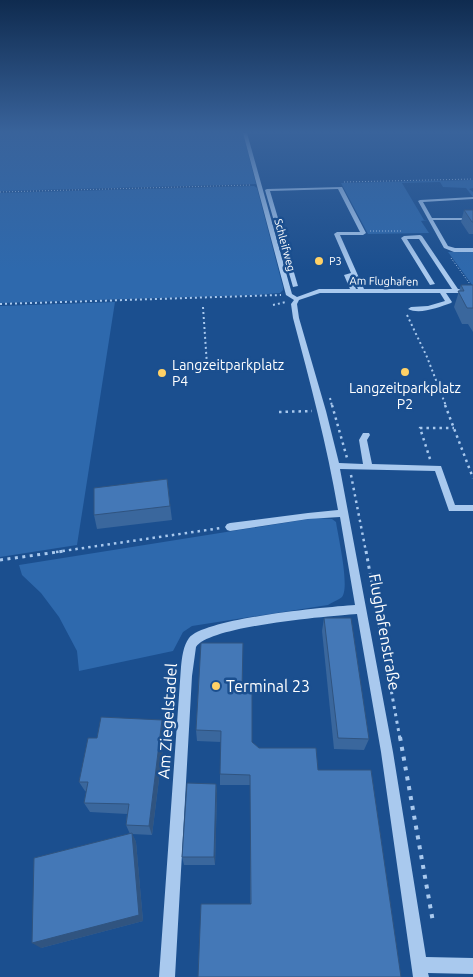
<svg xmlns="http://www.w3.org/2000/svg" width="473" height="977" font-family="Ubuntu,sans-serif">
<rect width="100%" height="100%" fill="#1b4f8f"/>
<!-- green -->
<g fill="#2e69ad">
<path d="M0 133H243L256 184 0 191Z"/>
<path d="M473 180V188L469 189 473 192V197L466 188 443 187 440 182 402 183 424 220H428L421 221 429 233 368 234 341 183Z"/>
<path d="M254 186 257 188 283 287V290L280 293 255 295 0 303V193Z"/>
<path d="M448 252H473V286Z"/>
<path d="M115 302 77 545 0 557V306Z"/>
<path d="M315 518 332 519 336 522C338 536 350 587 342 597 339 600 332 602 328 605L192 626 183 632 173 651 79 671 77 651 59 617 41 593 22 575 19 565Z"/>
</g>
<g fill="none" stroke-linecap="round" stroke-linejoin="round">
<!-- path-far4 -->
<g stroke="#a9c9ee" stroke-width="1" stroke-dasharray="1 2" stroke-linecap="butt">
<path d="M344 182 473 179"/>
<path d="M0 192 251 185"/>
<path d="M370 231H402"/>
<path d="M451 258 470 284"/>
</g>
<!-- path-far3 -->
<g stroke="#a9c9ee" stroke-width="2" stroke-dasharray="2 3" stroke-linecap="butt">
<path d="M0 304 281 295"/>
<path d="M273 305 286 302"/>
<path d="M203 307 207 365"/>
<path d="M407 315 427 357 446 406"/>
<path d="M330 398 332 406"/>
</g>
<!-- path-far2 -->
<g stroke="#a9c9ee" stroke-width="2.5" stroke-dasharray="2.5 4" stroke-linecap="butt">
<path d="M332 405 347 458"/>
<path d="M445 405 473 478"/>
<path d="M279 412 312 411"/>
<path d="M430 459 420 428H454"/>
<path d="M351 475 366 552"/>
<path d="M56 552 221 528"/>
</g>
<!-- path-far1 -->
<g stroke="#a9c9ee" stroke-width="3" stroke-dasharray="3 4.5" stroke-linecap="butt">
<path d="M366 551 400 739"/>
<path d="M0 560 65 551"/>
</g>
<!-- path -->
<path stroke="#a9c9ee" stroke-width="4" stroke-dasharray="4 6" stroke-linecap="butt" d="M400 737 433 922"/>
<!-- minor -->
<g fill="#a9c9ee" fill-rule="evenodd">
<path d="M243 133H247L292 294 297 297 319 289H350L344 275 351 273 334 234 337 232H360L338 189 270 191 298 286 293 287 265 190 267 189 342 187 366 233 363 235H340L364 289H452L419 239H407L435 284 430 285 401 238 404 236 420 235 422 236 458 289H473V293H446L452 302 451 303C439 307 420 315 408 309L411 307 428 306 445 301 440 293H320L299 300 297 304 299 318 326 411 339 463 363 464 359 440 363 433H369L370 435 367 440 372 464 441 466 455 505H473V511H449L435 471 340 469 393 752 426 957 473 958V974L428 973 429 977H413L381 752 357 614C329 616 209 626 196 647L192 676 175 977H159L181 667C182 658 183 646 189 638 205 618 326 607 355 605L340 517 308 519 230 531 227 530 225 527 227 524 230 523 308 513 338 510C327 445 310 382 293 318L291 304 294 300 286 295ZM350 276H352L358 289H356Z"/>
<path d="M473 197V199L423 202 432 218H473V220H433L448 246 455 248H473V252H454L444 248 418 201 420 200Z"/>
</g>
</g>
<!-- wall -->
<g fill="#3a679d">
<path d="M464 210H473V234H469L461 222Z"/>
<path d="M461 285H473V332L468 324H462L454 307Z"/>
<path d="M167 479 172 520 97 529 94 515Z"/>
<path d="M324 618 369 739 364 750 334 749 322 631Z"/>
<path d="M242 689 252 742 259 748 318 770H371L250 904V785H220V774L221 742 197 741 196 730Z"/>
<path d="M162 720 165 731 152 835 132 834 136 842 143 921 41 948 130 834 126 825 127 814 90 812 84 803 87 792 85 791 79 782 97 738Z"/>
<path d="M216 784 217 794 215 865H184L182 857Z"/>
</g>
<!-- shaded-wall -->
<g fill="#305480">
<path d="M162 720 165 731 152 835 149 826Z"/>
<path d="M216 784 217 794 215 865 214 857Z"/>
<path d="M132 833 136 842 143 921 41 948 32 943Z"/>
</g>
<!-- building -->
<g fill="#4478b7" stroke="#305480">
<path d="M464 210H473V222H472Z"/>
<path d="M461 285H473V308H467L458 291H464Z"/>
<path d="M167 479 170 506 94 515V488Z"/>
<path d="M324 618H351L369 739 338 738Z"/>
<path d="M201 643H243L242 689H252V742L259 748H316L318 770H371L401 977H198L201 904H251L250 775 220 774 221 731 196 730Z"/>
<path d="M101 717 162 720 149 826 126 825 129 804 84 803 88 782H79L88 738H97Z"/>
<path d="M187 783 216 784 214 857H182Z"/>
<path d="M132 833 139 915 32 943 34 858Z"/>
</g>
<!-- sky -->
<linearGradient id="sky" x2="0" y2="1"><stop stop-color="#0f2b4f"/><stop offset="0.49" stop-color="#39639b"/><stop offset="1" stop-color="#39639b" stop-opacity="0"/></linearGradient>
<rect width="473" height="270" fill="url(#sky)"/>
<!-- markers -->
<g fill="#ffd166" stroke="#1b4f8f" stroke-width="2">
<circle cx="319" cy="261" r="5"/>
<circle cx="405" cy="372" r="5"/>
<circle cx="162" cy="373" r="5"/>
<circle cx="216" cy="686" r="5"/>
</g>
<g text-anchor="middle" dominant-baseline="central" stroke-width="5" stroke-linejoin="round" paint-order="stroke">
<!-- far-street labels -->
<g font-size="11" fill="#fff" stroke="#1b4f8f">
<text transform="translate(285 245) rotate(75)">Schleifweg</text>
<text transform="translate(384 281) rotate(1)">Am Flughafen</text>
</g>
<!-- far-poi labels -->
<g font-size="11" fill="#fff" stroke="#1b4f8f" text-anchor="start">
<text x="329" y="261">P3</text>
</g>
<!-- poi labels -->
<g font-size="14" fill="#fff" stroke="#1b4f8f" text-anchor="start">
<text x="172" y="365">Langzeitparkplatz<tspan x="172" dy="16">P4</tspan></text>
<text x="405" y="388" text-anchor="middle">Langzeitparkplatz<tspan x="405" dy="16">P2</tspan></text>
</g>
<!-- near-street labels -->
<g font-size="16" fill="#fff" stroke="#1b4f8f">
<text transform="translate(385 632) rotate(80)">Flughafenstraße</text>
<text transform="translate(167 721) rotate(-86)">Am Ziegelstadel</text>
</g>
<!-- near-poi labels -->
<g font-size="16" fill="#fff" stroke="#1b4f8f" text-anchor="start">
<text x="226" y="686">Terminal 23</text>
</g>
</g>
</svg>
